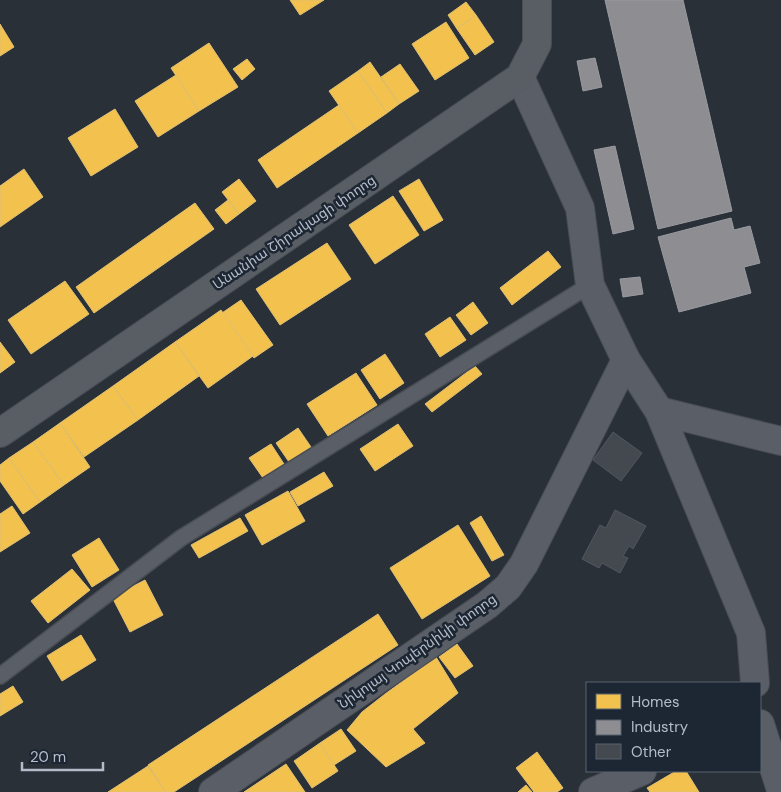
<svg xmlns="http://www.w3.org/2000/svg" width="781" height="792" font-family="'DM Sans','Noto Sans Armenian',sans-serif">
<rect width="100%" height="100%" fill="#2a3038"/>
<!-- homes -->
<g fill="#f2c14e" stroke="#dfc073">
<path d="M290 0H324L300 15Z"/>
<path d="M466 2 476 15 457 29 448 15Z"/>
<path d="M476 15 494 42 475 55 457 29Z"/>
<path d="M446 22 469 58 435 80 412 44Z"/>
<path d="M0 24 14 47 0 56Z"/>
<path d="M209 43 238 87 199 111 171 68Z"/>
<path d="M247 59 255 69 242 80 233 69Z"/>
<path d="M370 62 399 104 387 113 358 71Z"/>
<path d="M400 64 419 91 399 104 381 77Z"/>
<path d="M358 71 387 113 358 133 329 91Z"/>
<path d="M176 75 199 111 158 137 135 101Z"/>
<path d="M339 105 358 133 277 188 258 160Z"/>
<path d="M115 109 138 147 91 176 68 138Z"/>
<path d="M24 169 43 197 0 227V186Z"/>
<path d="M239 179 256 201 239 214 222 192Z"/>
<path d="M419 179 443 220 424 231 399 191Z"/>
<path d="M393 196 419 235 375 264 349 225Z"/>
<path d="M228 200 239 214 226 224 215 210Z"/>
<path d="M195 203 214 229 94 313 76 287Z"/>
<path d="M327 243 351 279 280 325 256 289Z"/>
<path d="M548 251 561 267 512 305 500 288Z"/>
<path d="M65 281 89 314 31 354 8 320Z"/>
<path d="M241 300 273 345 254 358 222 313Z"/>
<path d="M473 302 488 323 471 335 456 315Z"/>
<path d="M221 310 253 356 208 388 175 342Z"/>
<path d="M450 317 466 340 440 357 425 334Z"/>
<path d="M0 342 15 362 0 373Z"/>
<path d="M175 342 199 376 138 420 113 386Z"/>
<path d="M385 354 404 383 380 399 361 370Z"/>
<path d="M475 366 482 374 432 412 425 404Z"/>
<path d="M356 373 377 405 328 436 307 404Z"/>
<path d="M113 386 138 420 84 457 60 423Z"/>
<path d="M60 423 90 467 64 485 33 442Z"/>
<path d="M398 424 413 446 375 471 360 449Z"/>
<path d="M298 428 311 447 289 462 276 443Z"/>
<path d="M33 442 64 485 40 502 9 458Z"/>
<path d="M271 444 284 464 263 478 249 458Z"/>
<path d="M9 458 40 502 23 514 0 481V465Z"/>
<path d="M324 472 333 486 298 506 290 492Z"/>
<path d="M288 491 305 521 262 545 245 515Z"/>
<path d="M12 506 30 533 0 552V514Z"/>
<path d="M481 516 504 555 492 561 470 523Z"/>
<path d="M240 518 248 531 199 558 191 545Z"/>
<path d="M458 525 490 576 422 619 390 568Z"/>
<path d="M99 538 119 570 92 587 72 555Z"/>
<path d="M72 569 90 590 48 623 31 601Z"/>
<path d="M145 580 163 615 130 632 112 597Z"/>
<path d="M378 614 398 645 174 792H166L148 765Z"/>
<path d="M81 635 96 660 62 681 47 656Z"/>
<path d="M457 644 473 666 455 678 439 657Z"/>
<path d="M436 657 458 693 413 729 425 743 386 767 347 730 362 712 385 694Z"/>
<path d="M13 686 23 702 0 716V694Z"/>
<path d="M341 729 356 751 334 765 320 743Z"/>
<path d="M320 743 338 771 312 788 294 761Z"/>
<path d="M537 752 563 788 557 792H534L516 768Z"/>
<path d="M286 764 305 792H244Z"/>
<path d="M148 766 166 792H108Z"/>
<path d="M676 771H686L699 792H650L647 788Z"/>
<path d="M526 785 532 792H518Z"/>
</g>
<!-- industry -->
<g fill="#8d8d92" stroke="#999ba2">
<path d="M605 0H683L732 211 658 229Z"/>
<path d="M595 58 602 87 583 91 577 61Z"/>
<path d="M615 146 634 229 613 234 594 150Z"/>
<path d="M731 218 734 230 750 226 760 263 744 267 751 293 679 312 658 237Z"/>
<path d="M640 277 643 294 623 297 620 279Z"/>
</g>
<!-- building -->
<g fill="#444950" stroke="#52575f">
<path d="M613 432 642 453 621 481 593 460Z"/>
<path d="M615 510 646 526 633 549 629 546 623 556 628 558 620 573 602 563 599 568 582 559 600 525 606 528Z"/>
</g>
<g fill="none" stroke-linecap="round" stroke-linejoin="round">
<defs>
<path id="service" d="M0 676 181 538 590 285"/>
<g id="minor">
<path d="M520 77 580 208 590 285 626 360 659 411 751 633 755 683"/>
<path d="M659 411 781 441"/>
<path d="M760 724 781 790"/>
<path d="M213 792 487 605 508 587 524 564 626 360"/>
<path d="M593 792 642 771"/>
</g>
<path id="secondary" d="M0 433 520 77 537 44V0"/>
</defs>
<!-- service casing -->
<use href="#service" stroke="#484c53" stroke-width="18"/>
<!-- minor casing -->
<use href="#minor" stroke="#484c53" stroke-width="30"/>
<!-- secondary casing -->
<use href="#secondary" stroke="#484c53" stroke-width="30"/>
<!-- service -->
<use href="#service" stroke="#5a5e66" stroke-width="15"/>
<!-- minor -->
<use href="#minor" stroke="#5a5e66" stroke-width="28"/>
<!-- secondary -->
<use href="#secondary" stroke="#595d64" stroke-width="28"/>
</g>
<g text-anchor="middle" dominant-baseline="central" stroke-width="5" stroke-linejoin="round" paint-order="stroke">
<!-- street labels -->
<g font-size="14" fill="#b4bcc9" stroke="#1d2633">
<text transform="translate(294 232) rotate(-34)">Անանիա Շիրակացի փողոց</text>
<text transform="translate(417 651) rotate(-35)">Նիկոլայ Կոպերնիկի փողոց</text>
</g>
</g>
<!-- legend -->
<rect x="586" y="682" width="175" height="90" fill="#1d2633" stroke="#59626f"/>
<rect x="596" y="694" width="25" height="15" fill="#f2c14e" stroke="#59626f"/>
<text x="631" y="707" font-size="15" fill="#b4bcc9">Homes</text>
<rect x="596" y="720" width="25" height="15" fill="#8d8d92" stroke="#59626f"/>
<text x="631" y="732" font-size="15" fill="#b4bcc9">Industry</text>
<rect x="596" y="744" width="25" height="15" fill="#444950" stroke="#59626f"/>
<text x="631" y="757" font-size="15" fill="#b4bcc9">Other</text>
<!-- scale -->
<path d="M22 762v8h81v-8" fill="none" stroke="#b4bcc9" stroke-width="2.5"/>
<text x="30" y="762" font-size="15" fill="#b4bcc9" stroke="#1d2633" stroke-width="4" paint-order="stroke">20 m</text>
</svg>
